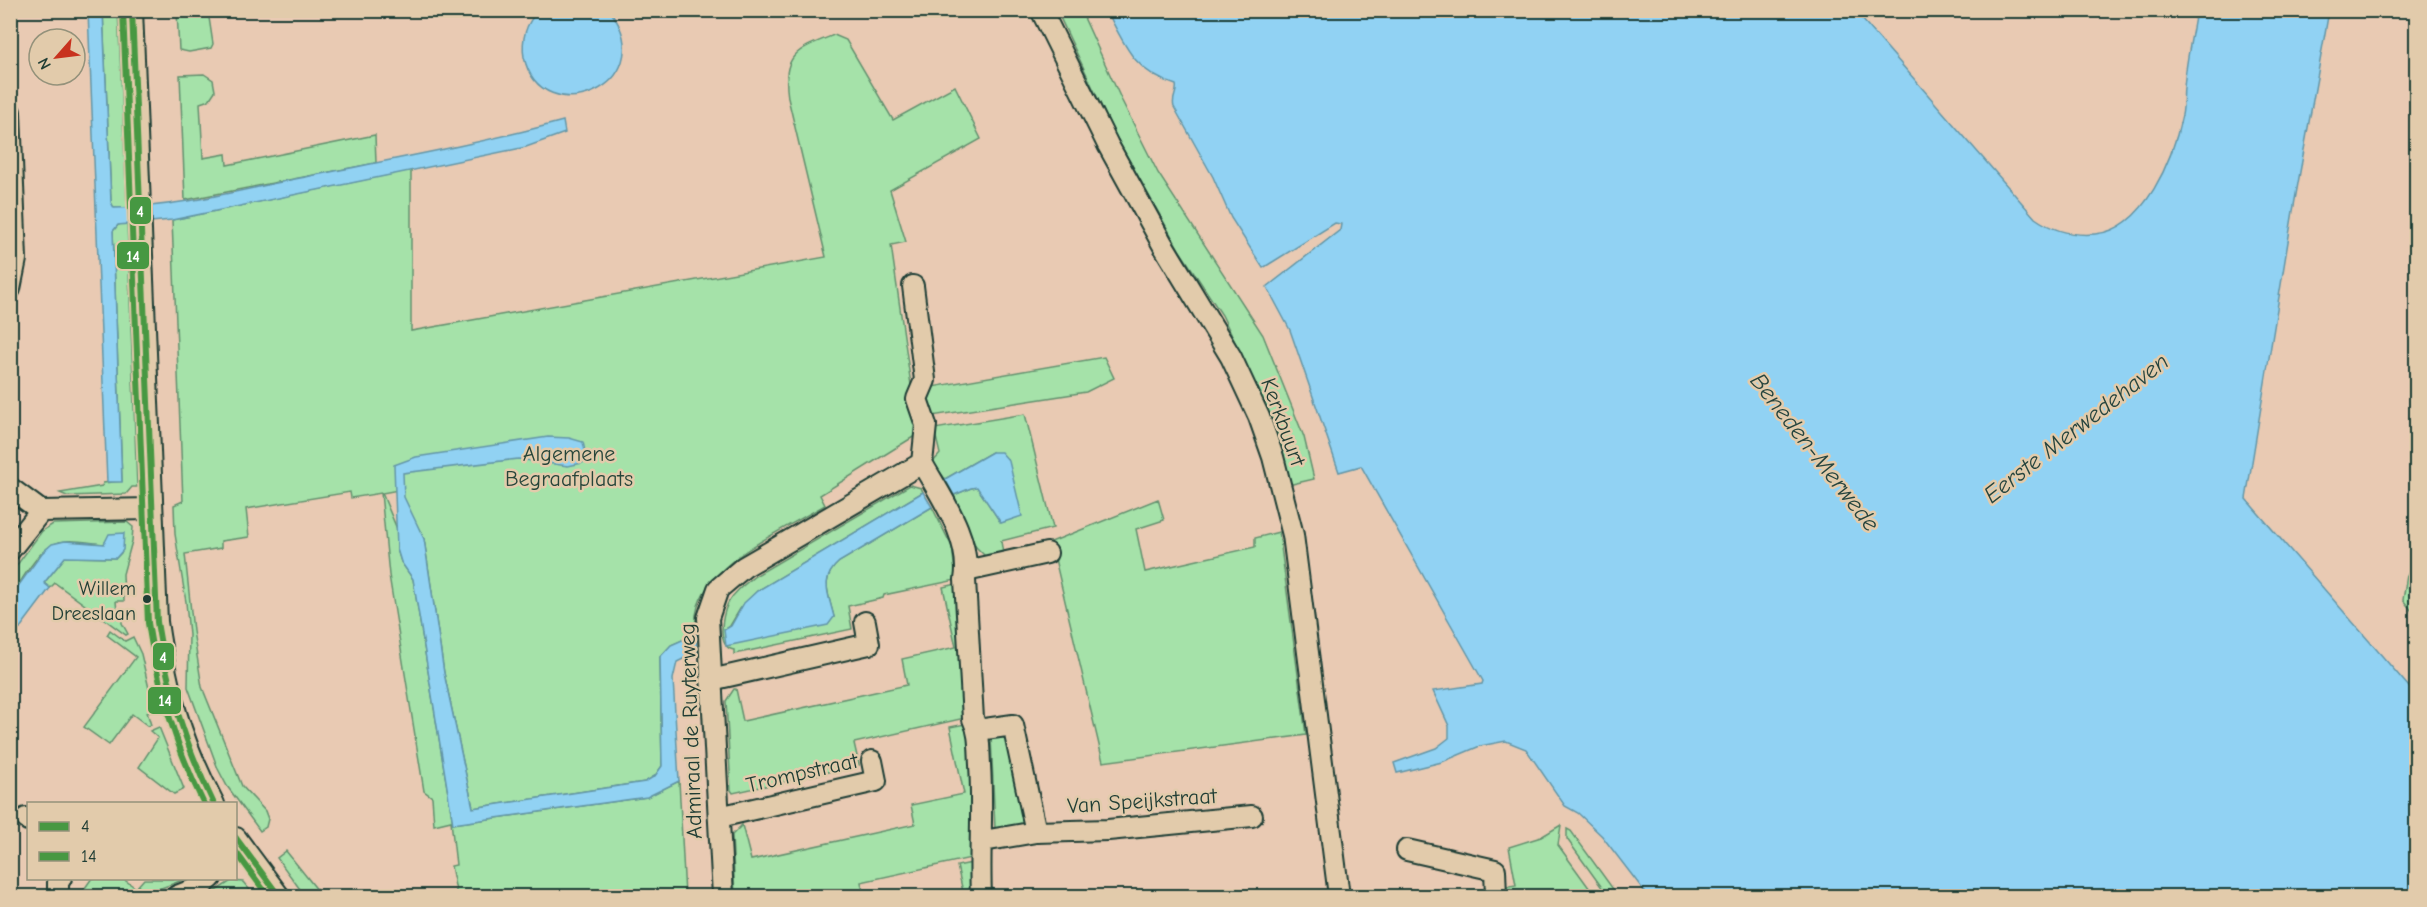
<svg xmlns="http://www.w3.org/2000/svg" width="2427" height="907" font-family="'Comic Neue',sans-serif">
<rect width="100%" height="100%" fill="#e9cab3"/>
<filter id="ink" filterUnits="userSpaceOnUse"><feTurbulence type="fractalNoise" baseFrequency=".0167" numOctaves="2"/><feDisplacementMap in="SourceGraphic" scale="12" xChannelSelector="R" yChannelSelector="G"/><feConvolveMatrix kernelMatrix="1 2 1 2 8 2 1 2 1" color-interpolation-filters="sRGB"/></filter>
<g filter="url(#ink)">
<!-- green -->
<g fill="#a5e2a9" stroke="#62906e" stroke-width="1.5">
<path d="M103 11H118L127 208H114L111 202Z"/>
<path d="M177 11H208L213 44 211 48 189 52 179 50Z"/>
<path d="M1057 11H1081L1122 101 1158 173 1263 335 1304 437 1314 479 1288 485 1277 438 1250 373 1222 315 1180 251 1114 133Z"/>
<path d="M834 35 846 40 893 120 955 86 981 139 890 190 906 242 891 245 918 434 820 495 825 505C785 529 713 559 698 606 695 616 695 625 696 634L671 645 660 657 662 766 655 776 645 782 473 808 444 673 424 539 398 490 382 493 397 529V549L401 562 413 579 453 824 647 797 679 781 685 896H457L451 866 456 865 451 821 434 825 432 797 424 791 389 575 381 493 351 498 350 492 246 509 249 537 221 541V548L185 554 193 631 202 687 242 786 265 811 268 819 266 827 260 831 227 786 218 769 188 687 189 635 186 602 175 534 174 505 183 501 172 220 411 170V331L826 257 788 98C782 54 796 50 834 35Z"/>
<path d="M204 74 213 80 215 91 209 100 200 103 203 158 226 154 227 165 375 135 376 163 185 200 180 75Z"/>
<path d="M127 222 137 487H132L126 494 67 496 60 493 102 486 103 483 122 481 113 231 118 225Z"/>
<path d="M1104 357 1114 378 1086 392 932 416 926 388Z"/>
<path d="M1025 414 1053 528 1001 541 1003 554 987 558 976 547 954 495 971 488 977 487 1001 523 992 452 945 479 933 462 940 454 934 429Z"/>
<path d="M910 485 921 488 923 492 757 591 740 609 730 626 724 630 834 617C829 595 819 579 839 562L932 507 952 547 956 580 884 595 883 598 848 606 852 629 734 654V650C716 647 722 616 728 603 734 592 745 584 755 576Z"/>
<path d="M1158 499 1164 520 1136 529 1145 572 1255 547V538L1279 532 1306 735 1103 762 1051 542Z"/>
<path d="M127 522 133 527 132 541 123 574 124 601H116L117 612H122V623L128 634 126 635 55 583 50 588 44 583 65 557 116 558 121 553 123 538 109 536 104 544C91 543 78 540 66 541 41 541 24 578 11 596V573L42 531 53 524Z"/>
<path d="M2416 566V616L2403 600 2407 575Z"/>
<path d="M957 584 965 718 854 743 859 765 733 793 731 790 726 701 734 689H736L743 721 907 685 902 659 956 647 943 587Z"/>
<path d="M110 630 125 641 133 637 141 654 154 710 147 712 151 725 148 726 132 714 109 745 84 727 136 657 107 635Z"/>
<path d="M965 724C979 766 972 814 971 858L861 882 864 896H735L732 835 742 825 751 860 915 824 911 805 964 794 950 727Z"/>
<path d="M159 727 184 789 174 794 139 767 158 738 150 731Z"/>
<path d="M991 735 1005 736 1007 740 1024 817C1021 831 1006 829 995 830Z"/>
<path d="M1561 825 1558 845 1595 896H1577L1576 892 1501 896 1504 887 1516 885 1509 847 1541 837Z"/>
<path d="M1567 829 1571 831 1618 896H1608L1567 839Z"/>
<path d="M286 851 318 891 320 896H305L277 858Z"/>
<path d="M972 863 974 896H964L957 866Z"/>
<path d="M92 878 123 879 136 888 144 879H184C151 895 121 897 86 896L85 888Z"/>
<path d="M231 881 243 882 255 896H208Z"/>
</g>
<!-- water -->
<g fill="#91d2f3" stroke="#6396a7" stroke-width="1.5">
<path d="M88 11H103L111 202 114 208C173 208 237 191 295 179 384 161 475 145 563 121L565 133 526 147 172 220 118 225 113 231 122 482H107Z"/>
<path d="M538 11 609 10 611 12C664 86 541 135 524 57 521 40 526 23 538 11Z"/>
<path d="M1107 11H1855L2035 218C2053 231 2072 236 2095 234 2145 230 2173 158 2182 115 2184 106 2183 97 2184 88 2186 62 2192 36 2196 11H2329L2293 211 2246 499 2416 695V896H1648L1602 836 1578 813 1565 806 1526 749 1506 741 1480 746 1442 762 1397 773 1394 763 1436 748 1449 738V726L1433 691 1482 684 1483 681 1361 466 1339 472 1290 330 1267 287 1340 230 1341 224 1335 223 1263 268 1231 218 1213 177 1174 107C1171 98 1178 93 1176 85 1135 73 1125 46 1107 11Z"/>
<path d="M548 437 569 438 583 442 587 460 582 463 568 466 518 459 403 473 404 497 424 539 444 673 473 808 645 782 655 776 662 766 660 657 671 645 696 634 697 652 677 662 673 679 679 781 647 797 453 824 413 579 401 562 397 549 394 465 416 457Z"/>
<path d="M992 452H1001L1009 461 1022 516 1001 523 977 487 971 488 954 495 945 479Z"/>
<path d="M923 492 932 507 839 562C819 579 829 595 834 617L828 625 726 646 724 630 731 626 744 603 757 591Z"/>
<path d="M124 533 123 550 116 558 65 557 44 583 50 588 11 640V596L42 553 52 544 65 541 104 544 109 534Z"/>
</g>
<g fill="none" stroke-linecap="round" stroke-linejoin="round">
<defs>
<g id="minor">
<path d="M132 10 157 622C167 692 181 741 214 804"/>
<path d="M1041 10 1108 145 1163 245 1231 357 1259 417 1273 457 1293 535 1339 896"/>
<path d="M10 112 16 259 10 289"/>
<path d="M913 286 925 380 917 399 926 425 922 463"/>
<path d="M922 463C941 497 972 539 965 580L973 719C980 733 979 749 980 765 983 809 979 852 981 896"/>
<path d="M10 488 41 511"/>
<path d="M10 550 41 511 151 509"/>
<path d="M966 571 1047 553"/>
<path d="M711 680 869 644 865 622"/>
<path d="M978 730 1013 725 1036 832 983 841"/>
<path d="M719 817 876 781 872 761"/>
<path d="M26 818 28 820"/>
<path d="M1036 832 1108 830 1252 816"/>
<path d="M236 838 279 896"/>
<path d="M1407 850 1495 870 1496 896"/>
<path d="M58 896V882L61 878"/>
<path d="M177 896 200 887 211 878"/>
<path d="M723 896 708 618 718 589 744 567 922 463"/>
</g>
</defs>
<!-- minor casing -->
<use href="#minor" stroke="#1f3d34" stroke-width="24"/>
<!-- minor -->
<use href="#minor" stroke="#e2cbab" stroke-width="20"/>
<defs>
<g id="bus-1">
<path d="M132 10 157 622C167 686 185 745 214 804"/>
<path d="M236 838 279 896"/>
</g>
<g id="bus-2">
<path d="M123 10 148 623C158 687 175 746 204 804"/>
<path d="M236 852 268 896"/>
</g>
</defs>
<!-- bus-1 casing -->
<use href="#bus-1" stroke="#e2cbab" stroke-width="10"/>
<!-- bus-2 casing -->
<use href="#bus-2" stroke="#e2cbab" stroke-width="10"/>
<!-- bus-1 -->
<use href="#bus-1" stroke="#469842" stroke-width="6"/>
<!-- bus-2 -->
<use href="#bus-2" stroke="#469842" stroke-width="6"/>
</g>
</g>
<!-- markers -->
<circle fill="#1f3d34" stroke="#e2cbab" stroke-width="2" cx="147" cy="599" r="5"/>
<g text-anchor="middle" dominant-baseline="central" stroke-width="5" stroke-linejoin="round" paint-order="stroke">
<!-- bus labels -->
<g font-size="20" fill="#1f3d34" stroke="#e2cbab" text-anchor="end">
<text x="136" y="588">Willem<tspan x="136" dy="25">Dreeslaan</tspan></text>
</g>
<!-- street labels -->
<g font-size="22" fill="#1f3d34" stroke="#e2cbab">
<text transform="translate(1283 422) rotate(70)">Kerkbuurt</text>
<text transform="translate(691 731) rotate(-92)">Admiraal de Ruyterweg</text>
<text transform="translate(802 773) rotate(-13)">Trompstraat</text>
<text transform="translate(1142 801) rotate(-4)">Van Speijkstraat</text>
</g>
<!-- park labels -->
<g font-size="22" fill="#26453a" stroke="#e2cbab">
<text x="569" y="454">Algemene<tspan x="569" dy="25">Begraafplaats</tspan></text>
</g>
<!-- water labels -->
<g font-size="24" font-style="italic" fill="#25443e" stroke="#e2cbab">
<text transform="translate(2076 428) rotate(-38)">Eerste Merwedehaven</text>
<text transform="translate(1815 452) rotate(52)">Beneden-Merwede</text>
</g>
</g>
<g stroke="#e2cbab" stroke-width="2">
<rect x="129" y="196" width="23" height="29" rx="6" fill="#469842"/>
<rect x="116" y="241" width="34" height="29" rx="6" fill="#469842"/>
<rect x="152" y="642" width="23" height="29" rx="6" fill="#469842"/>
<rect x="147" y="686" width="35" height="29" rx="6" fill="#469842"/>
</g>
<g font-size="16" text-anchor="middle" font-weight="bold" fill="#fff">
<text x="140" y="217">4</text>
<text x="133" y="262">14</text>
<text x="163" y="663">4</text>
<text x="165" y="706">14</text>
</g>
<!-- margin -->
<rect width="2427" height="907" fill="none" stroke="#e2cbab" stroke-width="36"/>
<rect x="18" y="18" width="2391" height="871" fill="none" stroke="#1f3d34" stroke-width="2" filter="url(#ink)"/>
<!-- legend -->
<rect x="27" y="802" width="210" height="78" fill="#e2cbab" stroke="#94927b" stroke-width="1.5"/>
<rect x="39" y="822" width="30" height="9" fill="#469842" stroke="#94927b" stroke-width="1.5"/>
<text x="81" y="832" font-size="18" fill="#1f3d34">4</text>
<rect x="39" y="852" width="30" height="9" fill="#469842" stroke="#94927b" stroke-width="1.5"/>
<text x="81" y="862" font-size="18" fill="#1f3d34">14</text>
<!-- north arrow -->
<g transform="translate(57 57) rotate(242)"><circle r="28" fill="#e2cbab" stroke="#94927b" stroke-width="1.5"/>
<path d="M0-4.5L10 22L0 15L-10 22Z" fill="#c8321e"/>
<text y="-9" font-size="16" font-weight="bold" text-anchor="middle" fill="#1f3d34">N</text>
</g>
</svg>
